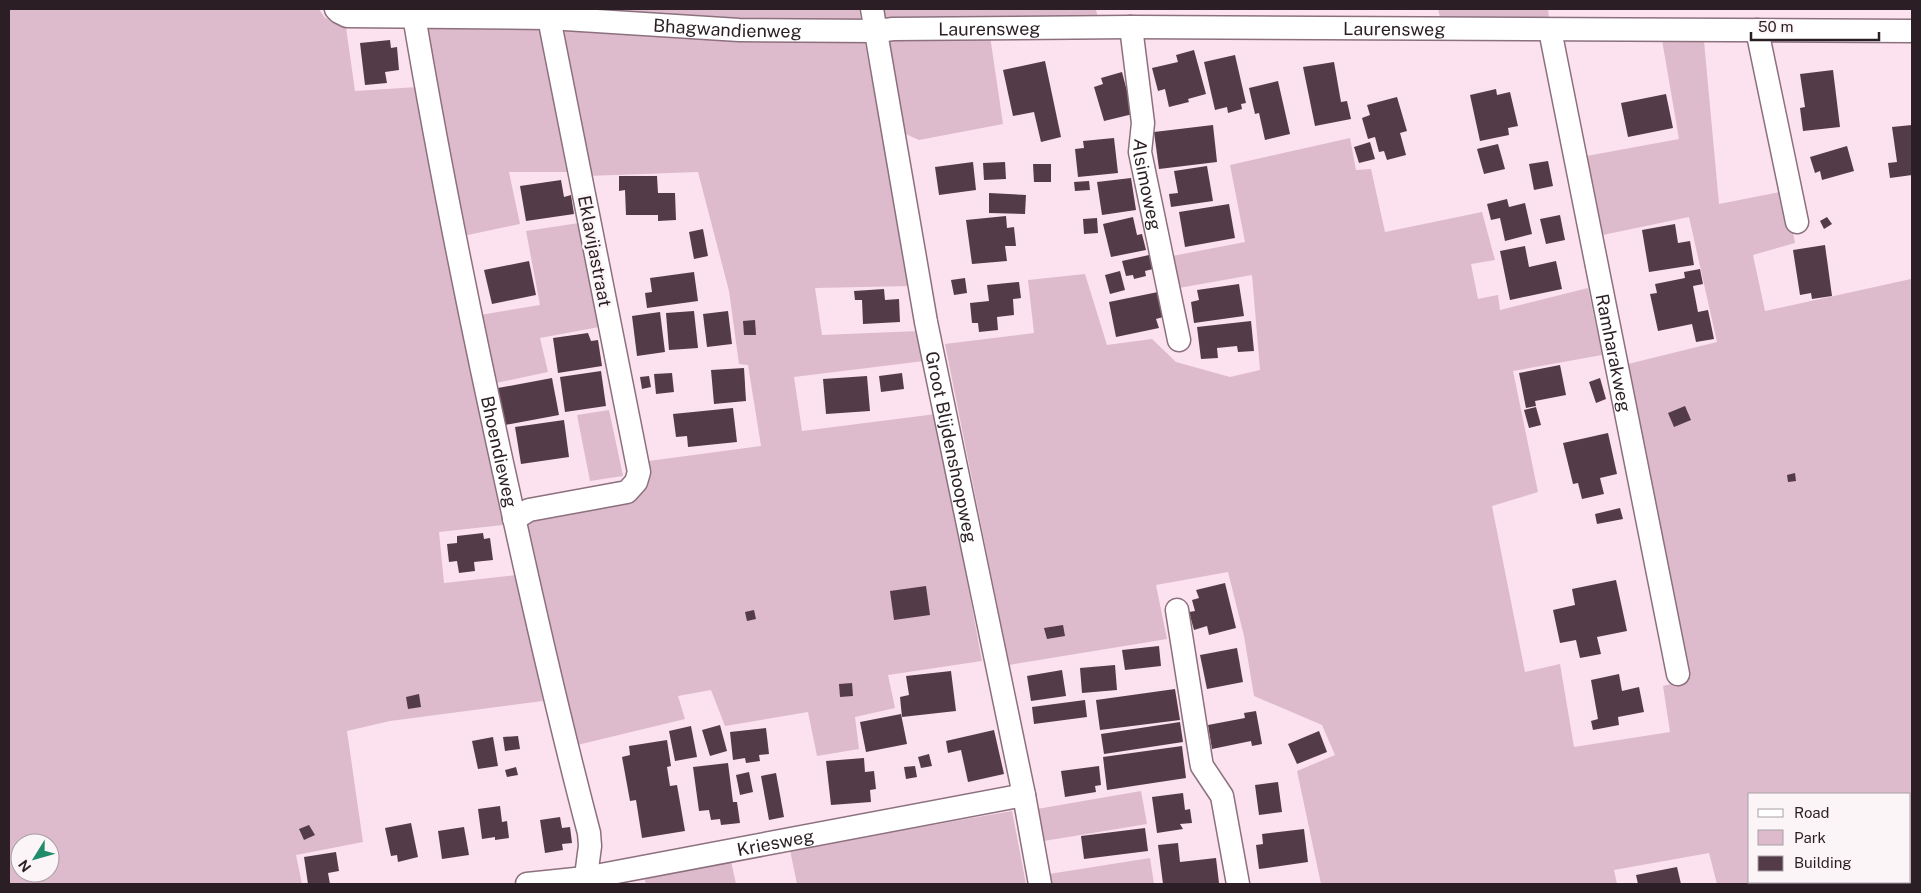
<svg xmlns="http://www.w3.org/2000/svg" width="1921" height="893" font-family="'Public Sans',sans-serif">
<rect width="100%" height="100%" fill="#fce2ee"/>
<!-- green -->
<g fill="#dbc" fill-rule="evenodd">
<path d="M9 9H319L325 18 345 20 355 91 417 87 503 525 439 532 444 583 516 575 543 701 390 721 347 731 363 842 296 855 302 884H9ZM20 843H50V873H20Z"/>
<path d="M540 9H859L862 27Z"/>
<path d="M880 9H1096L1098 19 897 21 884 18Z"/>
<path d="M1438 9H1548L1549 17H1440Z"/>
<path d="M422 23 545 26 571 172H509L520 224 463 236Z"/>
<path d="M557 26 864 38 910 286 815 288 822 335 919 331 924 361 794 377 802 431 936 414 982 661 888 675 895 708 855 717 859 749 817 756 808 712 725 726 711 690 678 696 685 719 569 747 516 521 633 494 641 462 761 446 748 365 739 364 729 291 698 172 587 176Z"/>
<path d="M889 36H990L1003 124 919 140 901 132 887 41Z"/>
<path d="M1662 40 1704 41 1719 204 1785 191 1795 243 1753 255 1765 311 1911 279 1912 884H1717L1709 853 1614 870 1617 884H1321L1297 771 1335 755 1322 725 1254 696 1244 636 1228 572 1156 585 1167 639 1009 665 945 344 1034 333 1028 280 1085 274 1107 345 1152 339 1176 362 1230 377 1260 370 1252 275 1173 289 1167 257 1245 242 1230 165 1350 138 1356 170 1371 169 1385 232 1482 212 1495 260 1471 264 1478 299 1498 295 1500 310 1588 288 1602 355 1513 371 1538 492 1492 506 1525 672 1560 664 1574 747 1670 732 1663 686 1684 681 1624 365 1717 342 1689 217 1598 236 1581 157 1679 139ZM1750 794H1910V882H1750Z"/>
<path d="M579 223 599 327 540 338 548 372 491 384 480 315 540 305 526 231Z"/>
<path d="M609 410 623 476 590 481 577 415Z"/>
<path d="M1141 791 1147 824 1044 841 1037 809Z"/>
<path d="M1012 811 1026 884H797L790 850Z"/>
<path d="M730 856 736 884H646L642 870Z"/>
<path d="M1150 858 1154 884H1051L1049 874Z"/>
</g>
<!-- building -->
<g fill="#543b48">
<path d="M390 40 391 48 397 47 399 70 385 72 387 83 365 85 360 43Z"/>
<path d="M1194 50 1206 94 1188 99 1189 102 1169 107 1165 89 1158 91 1152 68 1178 62 1176 55Z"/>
<path d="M1235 55 1246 103 1241 104 1242 109 1228 113 1227 107 1215 110 1204 62Z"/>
<path d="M1045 61 1061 137 1041 142 1034 112 1013 116 1003 70Z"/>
<path d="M1334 62 1341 102 1347 101 1351 119 1315 126 1303 67Z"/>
<path d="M1833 70 1840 127 1803 131 1800 108 1805 107 1800 74Z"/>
<path d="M1122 72 1133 114 1104 121 1094 87 1103 84 1101 78Z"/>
<path d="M1278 81 1290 134 1265 140 1259 113 1255 114 1249 88Z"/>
<path d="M1496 89 1497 95 1510 92 1518 126 1508 128 1509 135 1480 141 1470 95Z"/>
<path d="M1666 94 1673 128 1628 137 1621 103Z"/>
<path d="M1397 97 1407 131 1400 133 1406 155 1387 160 1384 151 1379 152 1375 137 1368 139 1362 118 1370 115 1367 105Z"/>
<path d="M1213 125 1217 162 1159 169 1154 132Z"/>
<path d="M1912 125V175L1890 178 1888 163 1897 162 1892 127Z"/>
<path d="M1114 138 1118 173 1078 177 1075 149 1084 148 1083 141Z"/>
<path d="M1370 142 1375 159 1359 163 1354 147Z"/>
<path d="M1498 144 1505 169 1484 174 1477 149Z"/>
<path d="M1847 146 1854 171 1822 180 1820 171 1815 173 1810 157Z"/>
<path d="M1548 161 1553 186 1534 190 1529 164Z"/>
<path d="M973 162 976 190 939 195 935 167Z"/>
<path d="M1005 162 1006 179 984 180 983 163Z"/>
<path d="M1033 164H1051V182H1034Z"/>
<path d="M1207 166 1213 201 1171 207 1169 194 1178 193 1174 171Z"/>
<path d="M619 176H657L658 193H675L676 220 658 221V215H626L625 190 619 191Z"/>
<path d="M1131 178 1136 210 1102 215 1097 182Z"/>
<path d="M561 180 564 197 571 195 574 214 526 221 520 186Z"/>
<path d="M1089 181 1090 190 1075 191 1074 182Z"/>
<path d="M989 193 1026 195 1025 214 989 213Z"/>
<path d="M1507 199 1509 207 1525 203 1532 234 1505 241 1500 218 1491 220 1487 204Z"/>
<path d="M1229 204 1235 238 1185 247 1179 212Z"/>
<path d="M1560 215 1565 240 1546 244 1540 219Z"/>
<path d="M1006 216 1007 228 1014 227 1016 246H1005L1007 261 972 264 966 220Z"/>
<path d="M1133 217 1137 235 1142 234 1146 250 1111 257 1103 224Z"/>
<path d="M1827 217 1832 224 1824 229 1820 221Z"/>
<path d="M1097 218 1098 233 1084 234 1083 219Z"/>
<path d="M1675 224 1678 243 1690 241 1694 265 1649 272 1642 230Z"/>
<path d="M703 229 708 256 694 259 689 232Z"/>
<path d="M1825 245 1832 296 1812 299 1811 293 1800 295 1793 250Z"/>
<path d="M1525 246 1529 267 1556 261 1562 289 1510 300 1500 251Z"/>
<path d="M1149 255 1153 269 1145 271 1146 276 1134 279 1133 275 1126 276 1122 261Z"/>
<path d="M529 261 536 295 492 304 484 270Z"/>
<path d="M1700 269 1703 284 1693 286 1698 312 1708 310 1714 339 1696 342 1692 324 1658 331 1650 294 1657 293 1655 284 1685 278 1684 272Z"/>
<path d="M1120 271 1125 290 1110 294 1105 275Z"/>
<path d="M694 272 698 301 647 308 645 293 652 292 650 278Z"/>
<path d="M965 278 967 293 954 295 951 280Z"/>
<path d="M1019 282 1021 298 1013 299 1014 315 997 317 998 330 979 332 978 323H972L970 303 989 301 987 285Z"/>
<path d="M1239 284 1244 316 1194 323 1191 302 1199 300 1197 290Z"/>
<path d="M884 289 885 300 899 299 900 322 863 324 862 300H855L854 291Z"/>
<path d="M1158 292 1163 317 1156 319 1159 328 1116 337 1109 302Z"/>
<path d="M694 311 698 348 669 350 666 313Z"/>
<path d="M728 311 732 344 707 347 703 314Z"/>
<path d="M660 312 665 352 637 356 632 316Z"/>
<path d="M755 320 756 335H744L743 321Z"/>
<path d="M1251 321 1254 351 1238 352 1237 346 1217 348 1218 358 1201 359 1197 327Z"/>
<path d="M588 333 591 341 598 340 602 366 558 373 553 338Z"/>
<path d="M1560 365 1566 395 1535 401 1536 406 1526 408 1519 373Z"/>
<path d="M744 368 746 401 714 404 711 370Z"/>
<path d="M601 371 606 406 565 412 560 377Z"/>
<path d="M672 373 674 392 656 394 654 374Z"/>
<path d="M902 373 904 389 881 392 879 376Z"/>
<path d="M649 376 651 387 642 389 640 377Z"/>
<path d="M867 376 870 411 826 414 823 379Z"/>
<path d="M552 378 559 415 505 425 498 388Z"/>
<path d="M1600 378 1606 399 1596 403 1589 382Z"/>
<path d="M1685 406 1691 420 1674 427 1668 413Z"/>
<path d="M1536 407 1541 425 1529 428 1524 410Z"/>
<path d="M733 408 737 442 688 447 687 436 676 437 673 414Z"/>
<path d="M564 420 569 457 521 464 515 427Z"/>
<path d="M1608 433 1617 474 1600 478 1604 494 1582 499 1578 483 1573 484 1563 443Z"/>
<path d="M1795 473 1796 481 1788 482 1787 475Z"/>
<path d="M1620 508 1623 519 1597 524 1595 514Z"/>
<path d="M483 533 484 539 490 538 493 560 474 562 475 571 459 573 457 561 449 562 447 544 457 543V536Z"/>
<path d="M1616 580 1627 631 1597 637 1601 654 1580 658 1576 640 1560 643 1553 610 1575 605 1572 589Z"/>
<path d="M1225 583 1236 628 1209 635 1207 626 1194 630 1189 612 1195 611 1192 600 1199 598 1196 590Z"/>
<path d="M926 586 930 615 894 620 890 591Z"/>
<path d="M754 610 756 619 747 621 745 612Z"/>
<path d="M1063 625 1065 636 1047 639 1044 628Z"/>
<path d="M1159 646 1161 666 1125 670 1122 650Z"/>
<path d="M1237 648 1243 682 1207 689 1200 655Z"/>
<path d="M1115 665 1117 690 1082 693 1080 668Z"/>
<path d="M1062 670 1066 696 1031 701 1027 676Z"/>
<path d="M951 671 956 711 902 717 900 697 909 695 906 676Z"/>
<path d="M1619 674 1622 691 1639 687 1644 712 1618 717 1619 725 1593 730 1591 721 1598 719 1591 680Z"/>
<path d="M852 683 853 696 840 697 839 684Z"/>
<path d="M1175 689 1180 720 1100 730 1096 700Z"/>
<path d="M419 694 421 707 408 709 406 697Z"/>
<path d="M1085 700 1087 717 1034 724 1032 707Z"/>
<path d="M1256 711 1262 744 1252 746 1251 741 1212 749 1208 725 1245 718 1244 713Z"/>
<path d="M901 714 907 744 866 752 860 722Z"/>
<path d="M1180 722 1183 742 1104 754 1101 734Z"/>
<path d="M720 725 727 751 710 756 702 730Z"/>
<path d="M691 726 697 757 675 761 669 731Z"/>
<path d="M766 728 769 754 759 755 760 761 746 763 745 758 733 760 730 732Z"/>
<path d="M994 730 1004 774 968 782 961 750 948 753 946 741Z"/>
<path d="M1319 731 1327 752 1297 764 1288 744Z"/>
<path d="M518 736 520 749 505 751 503 737Z"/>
<path d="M493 737 498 766 478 769 472 741Z"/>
<path d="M667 740 671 766 667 767 670 786 677 785 685 831 642 838 636 800 630 801 622 757 630 755 629 746Z"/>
<path d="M1182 746 1186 778 1107 790 1103 757Z"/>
<path d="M929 754 932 766 921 768 918 757Z"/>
<path d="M864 758 865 772 874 771 876 789 870 790 871 802 831 805 826 761Z"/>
<path d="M728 763 733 802H737L740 823 721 825 720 819 711 820 709 810 699 811 693 767Z"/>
<path d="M915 766 917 777 906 779 904 767Z"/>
<path d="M1099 766 1101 785 1095 786 1096 792 1065 797 1061 771Z"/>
<path d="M516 767 518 775 507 777 505 770Z"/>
<path d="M749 772 753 792 740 795 736 775Z"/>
<path d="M776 773 784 817 769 820 761 776Z"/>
<path d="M1278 782 1282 812 1259 815 1255 785Z"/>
<path d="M1183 793 1185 810 1190 809 1192 823 1180 824 1183 829 1157 833 1152 797Z"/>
<path d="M500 806 502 822 507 821 509 838 495 840V837L482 839 478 809Z"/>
<path d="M560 817 562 828 570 827 572 843 562 844 563 850 545 853 540 820Z"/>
<path d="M411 823 418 857 398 862 397 855 391 856 385 828Z"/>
<path d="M309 825 315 835 304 840 299 829Z"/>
<path d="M464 827 469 855 442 859 438 831Z"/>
<path d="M1145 828 1148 851 1084 859 1081 836Z"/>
<path d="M1304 829 1308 862 1259 869 1256 845 1263 844 1262 834Z"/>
<path d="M1178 843 1180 862 1216 858 1219 883 1163 884 1158 845Z"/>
<path d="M336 852 339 871 328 873 330 884H308L304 857Z"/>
<path d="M1677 867 1681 884H1638L1636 875Z"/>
</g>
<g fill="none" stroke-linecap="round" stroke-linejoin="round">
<defs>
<g id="minor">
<path id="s1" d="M336 9 339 12 347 16 549 18 739 30 877 31 893 29 1131 27 1912 31"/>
<path id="s2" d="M872 9 926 322 1024 795 1040 884"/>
<path id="s3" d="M414 16C441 175 473 332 508 490 533 605 559 719 589 833L590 846 585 884"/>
<path id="s4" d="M1131 27 1143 123 1140 152 1179 340"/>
<path id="s5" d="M1550 30 1678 674"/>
<path d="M1757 30 1797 222"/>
<path d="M514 519 529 510 627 492 636 482 639 472 549 18"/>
<path d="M1177 610 1201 761 1202 766 1222 796 1238 884"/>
<path id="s6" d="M527 884 585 878 1024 795"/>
</g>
</defs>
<!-- minor casing -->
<use href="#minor" stroke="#8c707e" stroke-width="25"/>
<!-- minor -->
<use href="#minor" stroke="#fff" stroke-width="22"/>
</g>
<g text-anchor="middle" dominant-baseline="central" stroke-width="5" stroke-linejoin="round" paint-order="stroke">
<!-- street labels -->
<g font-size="18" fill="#2b1f25" stroke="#fcf5f8">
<text stroke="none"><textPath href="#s1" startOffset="394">Bhagwandienweg</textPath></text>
<text stroke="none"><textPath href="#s1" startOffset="656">Laurensweg</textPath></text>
<text stroke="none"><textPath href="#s1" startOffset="1061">Laurensweg</textPath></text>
<text stroke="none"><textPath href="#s4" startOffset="159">Alsimoweg</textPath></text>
<text transform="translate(595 251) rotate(79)">Eklavijastraat</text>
<text stroke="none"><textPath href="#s5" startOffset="329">Ramharakweg</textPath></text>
<text stroke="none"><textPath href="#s2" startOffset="445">Groot Blijdenshoopweg</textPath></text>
<text stroke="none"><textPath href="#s3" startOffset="444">Bhoendieweg</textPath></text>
<text stroke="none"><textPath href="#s6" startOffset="252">Kriesweg</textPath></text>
</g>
</g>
<!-- border -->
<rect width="1921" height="893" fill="none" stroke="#2b1f25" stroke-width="20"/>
<!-- legend -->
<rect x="1748" y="793" width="162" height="90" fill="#fcf5f8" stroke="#a89fa4"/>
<rect x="1758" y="809" width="25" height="8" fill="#ffffff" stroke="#a89fa4"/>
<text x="1794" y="818" font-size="15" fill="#2b1f25">Road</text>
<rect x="1758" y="830" width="25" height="15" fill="#ddbbcc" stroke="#a89fa4"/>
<text x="1794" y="843" font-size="15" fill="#2b1f25">Park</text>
<rect x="1758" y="856" width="25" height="15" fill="#543b48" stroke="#a89fa4"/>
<text x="1794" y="868" font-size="15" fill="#2b1f25">Building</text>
<!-- north arrow -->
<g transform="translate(35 858) rotate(233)"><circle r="24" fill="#fcf5f8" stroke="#a89fa4"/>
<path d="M0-4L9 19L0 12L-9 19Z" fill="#1f8c6b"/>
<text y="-8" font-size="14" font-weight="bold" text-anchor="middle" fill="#2b1f25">N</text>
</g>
<!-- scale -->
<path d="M1751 32v8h128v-8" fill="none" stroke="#2b1f25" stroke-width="2.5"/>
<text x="1758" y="32" font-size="15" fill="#2b1f25" stroke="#fcf5f8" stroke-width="4" paint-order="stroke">50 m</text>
</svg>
